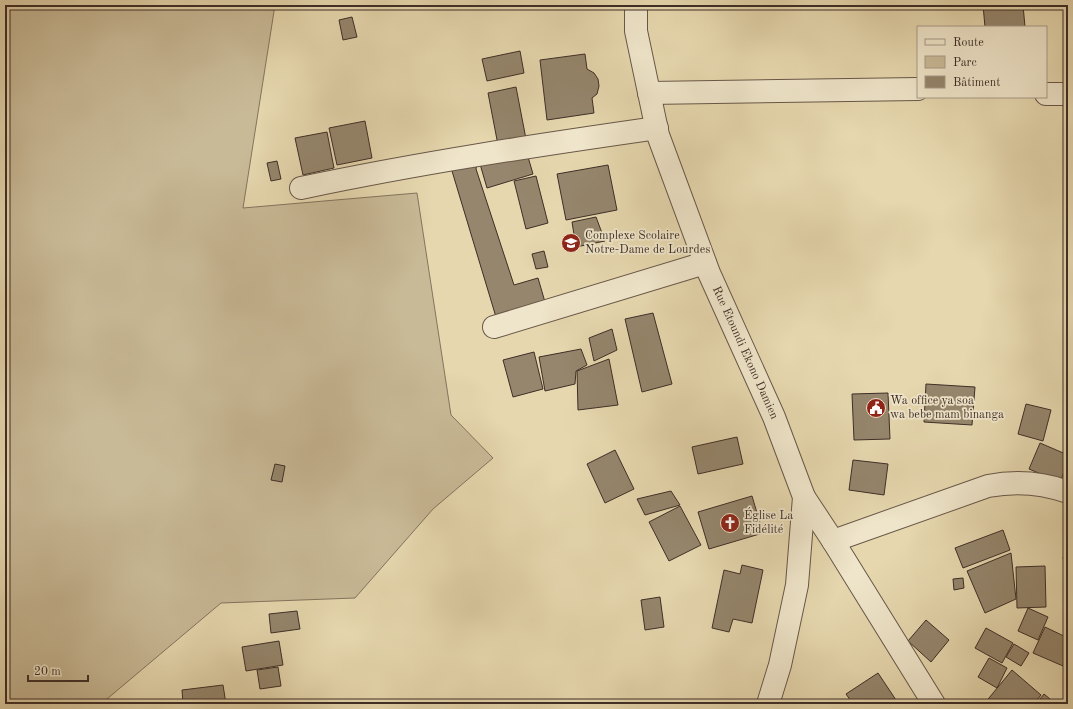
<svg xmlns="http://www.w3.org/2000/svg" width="1073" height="709" font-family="'Old Standard TT',serif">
<rect width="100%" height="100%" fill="#e6d7ae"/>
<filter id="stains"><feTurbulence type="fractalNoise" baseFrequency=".005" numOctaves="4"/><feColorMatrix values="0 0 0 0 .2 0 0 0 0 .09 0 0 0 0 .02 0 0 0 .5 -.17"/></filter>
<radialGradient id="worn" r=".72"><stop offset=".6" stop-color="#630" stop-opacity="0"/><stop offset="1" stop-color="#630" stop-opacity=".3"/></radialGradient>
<!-- green -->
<path fill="#c9ba97" stroke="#84745f" d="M5 5H275L243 208 417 193 451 415 493 458 433 509 355 598 221 603 101 704H5Z"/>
<!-- building -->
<g fill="#95866d" stroke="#3e2e27">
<path d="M983 5H1023L1025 27H985Z"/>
<path d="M352 17 357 37 343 40 339 20Z"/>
<path d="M520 51 524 73 487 81 482 59Z"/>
<path d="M585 54 587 69 594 73 598 79 599 86 597 94 592 98 594 113 547 120 540 60Z"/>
<path d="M516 87 526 139 498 145 488 93Z"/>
<path d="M365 121 372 158 337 165 329 128Z"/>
<path d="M327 132 334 168 303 175 295 138Z"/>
<path d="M526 150 533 174 487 188 480 164Z"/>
<path d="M277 161 281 179 271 181 267 163Z"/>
<path d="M477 163 476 169 514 285 538 278 545 302 496 317 452 171Z"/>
<path d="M608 165 617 210 566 220 557 174Z"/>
<path d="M536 176 548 223 526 229 514 181Z"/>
<path d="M596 217 605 241 576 247 572 222Z"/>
<path d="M544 251 548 267 536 269 532 254Z"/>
<path d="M653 313 672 384 642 392 625 319Z"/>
<path d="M612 329 617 350 594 361 589 338Z"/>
<path d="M581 349 587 365 576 371 575 384 545 391 539 357Z"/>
<path d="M534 352 543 389 513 397 503 360Z"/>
<path d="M609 359 618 405 578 410 577 371Z"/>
<path d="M926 384 975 387 972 425 924 422Z"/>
<path d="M888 393 890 439 854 440 852 394Z"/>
<path d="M1026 404 1051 410 1043 441 1018 434Z"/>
<path d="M1067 404H1068V412L1064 411Z"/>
<path d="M737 437 743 464 698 474 692 447Z"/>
<path d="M1040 443 1068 455V462L1060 482 1029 469Z"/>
<path d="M615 450 634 489 605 503 587 464Z"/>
<path d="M853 460 888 464 884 495 849 490Z"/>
<path d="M275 464 285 466 282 482 271 480Z"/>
<path d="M671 491 680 505 645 515 637 499Z"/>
<path d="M752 496 763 533 709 549 698 512Z"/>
<path d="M680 506 701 545 669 561 649 522Z"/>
<path d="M1068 525V559H1063Z"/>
<path d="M1003 530 1010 550 963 568 955 548Z"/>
<path d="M1011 553 1016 599 985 613 967 571Z"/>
<path d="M742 565 763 570 752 623 733 619 729 632 712 628 724 570 740 574Z"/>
<path d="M1045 566 1046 607 1017 608 1016 567Z"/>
<path d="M963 578 964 588 954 590 953 579Z"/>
<path d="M1068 596V620L1065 619Z"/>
<path d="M660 597 664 627 645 630 641 600Z"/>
<path d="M1028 608 1048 617 1038 640 1018 631Z"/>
<path d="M297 611 300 629 271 633 269 614Z"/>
<path d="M926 620 949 640 931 662 908 641Z"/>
<path d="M1045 627 1068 638V655L1063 666 1033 653Z"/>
<path d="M986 628 1013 643 1002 663 975 648Z"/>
<path d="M279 641 283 665 246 671 242 647Z"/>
<path d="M1014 644 1029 653 1021 666 1006 657Z"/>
<path d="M989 658 1007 668 997 688 978 677Z"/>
<path d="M278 667 281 686 260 689 257 670Z"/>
<path d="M1012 670 1041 695 1034 704H984Z"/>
<path d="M878 673 898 703 896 704H853L846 694Z"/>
<path d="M223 685 226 704H183L182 690Z"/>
<path d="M1044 694 1056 704H1036Z"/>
<path d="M837 700 840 704H831Z"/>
</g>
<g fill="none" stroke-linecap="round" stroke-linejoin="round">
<defs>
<g id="minor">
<path d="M649 93 918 89"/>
<path d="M1046 94H1068"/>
<path d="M301 188C419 163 538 145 657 128"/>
<path d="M494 327 705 263"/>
<path d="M804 497 833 541 934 704"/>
<path d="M833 541 988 486C1014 481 1043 483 1068 492"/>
</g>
<g id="tertiary">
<path id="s1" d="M636 5V31L658 135 709 273 774 417 804 497 797 585 780 665 768 704"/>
</g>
</defs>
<!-- minor casing -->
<use href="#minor" stroke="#685849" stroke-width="24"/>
<!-- tertiary casing -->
<use href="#tertiary" stroke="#685849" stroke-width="24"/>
<!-- minor -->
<use href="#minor" stroke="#efe5ca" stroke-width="22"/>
<!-- tertiary -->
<use href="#tertiary" stroke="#efe5ca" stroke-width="22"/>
</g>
<!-- icons -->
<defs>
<symbol id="school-disc" viewBox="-11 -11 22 22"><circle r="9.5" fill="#8f2418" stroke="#efe5ca"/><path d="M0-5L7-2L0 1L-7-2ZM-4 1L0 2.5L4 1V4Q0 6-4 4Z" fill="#fff"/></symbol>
<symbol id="civic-disc" viewBox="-11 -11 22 22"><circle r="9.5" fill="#8f2418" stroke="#efe5ca"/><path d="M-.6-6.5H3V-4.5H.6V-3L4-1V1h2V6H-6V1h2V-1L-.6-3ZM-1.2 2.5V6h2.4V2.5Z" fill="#fff"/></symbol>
<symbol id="church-disc" viewBox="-11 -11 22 22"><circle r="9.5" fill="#8f2418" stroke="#efe5ca"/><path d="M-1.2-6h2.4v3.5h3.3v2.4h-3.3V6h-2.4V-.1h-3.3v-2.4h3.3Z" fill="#fff"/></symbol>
</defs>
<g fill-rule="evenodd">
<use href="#school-disc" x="560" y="232" width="22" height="22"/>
<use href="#civic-disc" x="865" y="397" width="22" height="22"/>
<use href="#church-disc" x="719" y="512" width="22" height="22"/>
</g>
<g text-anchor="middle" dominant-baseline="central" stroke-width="3.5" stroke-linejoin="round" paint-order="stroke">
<!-- poi labels -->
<g font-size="12" fill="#3e2e27" stroke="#efe5ca" text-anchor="start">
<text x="585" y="236">Complexe Scolaire<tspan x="585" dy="14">Notre-Dame de Lourdes</tspan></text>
<text x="890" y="401">Wa office ya soa<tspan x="890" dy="14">wa bebe mam binanga</tspan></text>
<text x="744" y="516">Église La<tspan x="744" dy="14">Fidélité</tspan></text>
</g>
<!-- street labels -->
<g font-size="12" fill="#3e2e27" stroke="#efe5ca">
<text stroke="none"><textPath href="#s1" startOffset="367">Rue Etoundi Ekono Damien</textPath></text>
</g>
</g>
<!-- margin -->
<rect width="1073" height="709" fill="none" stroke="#e6d7ae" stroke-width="20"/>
<rect x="6" y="6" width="1061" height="697" fill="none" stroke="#3e2e27" stroke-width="2"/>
<rect x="10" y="10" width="1053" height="689" fill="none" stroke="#3e2e27"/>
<!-- legend -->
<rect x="917" y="26" width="130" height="72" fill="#efe5ca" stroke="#a89c89"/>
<rect x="925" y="39" width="20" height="6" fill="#efe5ca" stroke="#a89c89"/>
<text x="953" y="46" font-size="12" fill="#3e2e27">Route</text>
<rect x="925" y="56" width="20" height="12" fill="#c9ba97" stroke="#a89c89"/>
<text x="953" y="66" font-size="12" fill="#3e2e27">Parc</text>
<rect x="925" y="76" width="20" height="12" fill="#95866d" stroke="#a89c89"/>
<text x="953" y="86" font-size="12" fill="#3e2e27">Bâtiment</text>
<!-- scale -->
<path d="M28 675v6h60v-6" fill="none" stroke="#3e2e27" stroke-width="2"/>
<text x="34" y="675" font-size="12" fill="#3e2e27" stroke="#efe5ca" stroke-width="3" paint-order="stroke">20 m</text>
<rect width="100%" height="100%" filter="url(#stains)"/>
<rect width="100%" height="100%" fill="url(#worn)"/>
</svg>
